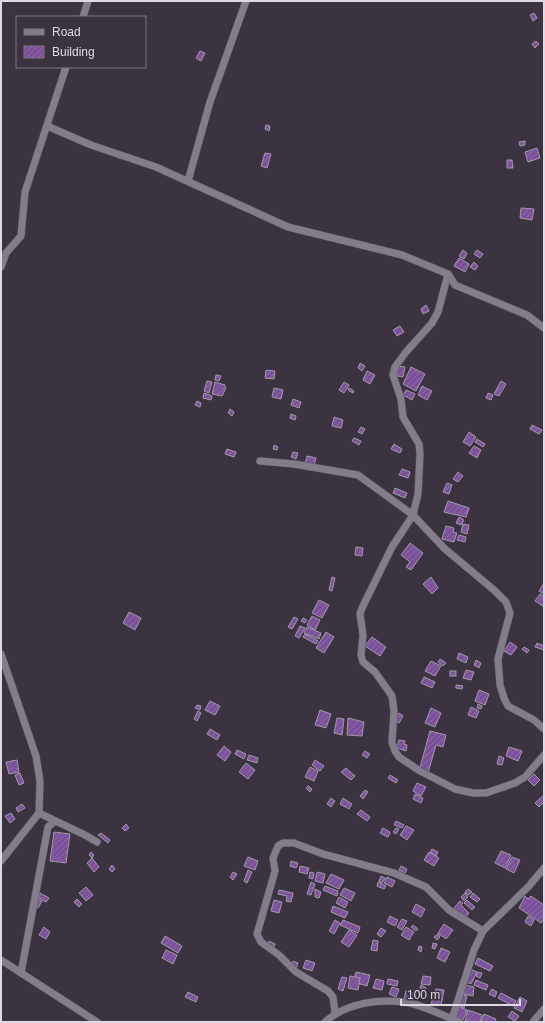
<svg xmlns="http://www.w3.org/2000/svg" width="545" height="1023" font-family="Helvetica,sans-serif">
<defs>
<pattern id="building-hatch" width="6" height="6" patternUnits="userSpaceOnUse"><rect width="6" height="6" fill="#7c509a"/><path d="M-1 1l2-2M0 6l6-6M5 7l2-2" fill="none" stroke="#8e69a8"/></pattern>
</defs>
<rect width="100%" height="100%" fill="#3b3440"/>
<!-- building -->
<g fill="url(#building-hatch)" stroke="#a199a8">
<path d="M534 13 537 18 533 21 530 15Z"/>
<path d="M536 41 539 44 535 48 532 44Z"/>
<path d="M200 51 205 53 201 61 196 58Z"/>
<path d="M266 125 270 126 269 131 265 129Z"/>
<path d="M525 141V145L520 146 519 142Z"/>
<path d="M537 148 540 158 528 162 525 152Z"/>
<path d="M265 153 271 154 267 168 261 166Z"/>
<path d="M507 160H512L513 168H507Z"/>
<path d="M521 208 534 209 532 220 520 218Z"/>
<path d="M463 250 467 253 464 259 459 256Z"/>
<path d="M477 250 483 254 480 258 474 254Z"/>
<path d="M459 258 469 264 465 272 454 266Z"/>
<path d="M474 262 478 266 475 270 470 267Z"/>
<path d="M426 305 429 311 423 314 421 309Z"/>
<path d="M400 326 404 332 397 336 393 330Z"/>
<path d="M360 363 365 366 362 371 358 368Z"/>
<path d="M398 366 405 367 403 377 397 376Z"/>
<path d="M411 367 425 374 416 391 403 384Z"/>
<path d="M266 370 275 371 274 379 265 378Z"/>
<path d="M367 371 375 375 370 384 363 380Z"/>
<path d="M216 375 221 376 219 381 215 380Z"/>
<path d="M207 381 212 382 209 393 204 391Z"/>
<path d="M501 381 506 384 499 396 494 394Z"/>
<path d="M215 382 225 385V388H226L222 396 212 394Z"/>
<path d="M344 382 349 385 344 393 339 390Z"/>
<path d="M422 386 432 391 427 400 418 395Z"/>
<path d="M274 388 283 390 281 399 272 397Z"/>
<path d="M349 388 354 391 353 393 348 390Z"/>
<path d="M406 390 415 394 412 400 403 395Z"/>
<path d="M204 393 212 396 211 400 203 398Z"/>
<path d="M488 393 493 395 491 400 486 398Z"/>
<path d="M293 399 301 402 299 408 291 405Z"/>
<path d="M197 401 201 403 200 407 195 405Z"/>
<path d="M230 409 234 412 232 416 228 413Z"/>
<path d="M291 414 296 416 295 420 290 418Z"/>
<path d="M334 417 343 420 341 428 332 426Z"/>
<path d="M532 425 542 430 539 434 530 429Z"/>
<path d="M361 427 365 429 362 434 358 432Z"/>
<path d="M469 432 476 437 470 446 463 442Z"/>
<path d="M354 438 361 441 359 445 352 441Z"/>
<path d="M477 439 485 444 483 447 475 442Z"/>
<path d="M394 444 402 449 400 453 391 449Z"/>
<path d="M274 445 278 447 277 450 273 449Z"/>
<path d="M474 446 481 450 477 458 469 453Z"/>
<path d="M227 449 236 452 234 457 225 454Z"/>
<path d="M293 452 298 453 296 459 291 457Z"/>
<path d="M307 456 316 458 314 466 305 464Z"/>
<path d="M402 469 410 472 408 478 399 475Z"/>
<path d="M458 472 463 476 458 482 453 479Z"/>
<path d="M447 483 452 485 449 494 443 492Z"/>
<path d="M395 488 407 493 405 498 393 493Z"/>
<path d="M448 501 469 508 466 517 444 512Z"/>
<path d="M459 517 464 520 461 525 456 523Z"/>
<path d="M463 524 469 525 467 534 461 532Z"/>
<path d="M446 526 454 528 453 532 457 533 454 542 442 539Z"/>
<path d="M459 535 466 537 465 542 457 540Z"/>
<path d="M410 543 423 553 411 570 406 567 410 562 401 555Z"/>
<path d="M356 547 363 548 362 556 355 555Z"/>
<path d="M332 577 335 578 332 591 329 590Z"/>
<path d="M431 577 438 588 432 594 423 584Z"/>
<path d="M544 583V594L539 591Z"/>
<path d="M540 594 544 596V607L535 601Z"/>
<path d="M319 600 329 605 322 618 312 613Z"/>
<path d="M129 612 141 618 135 630 123 623Z"/>
<path d="M312 616 320 620 315 630 307 625Z"/>
<path d="M294 617 298 619 292 629 288 627Z"/>
<path d="M303 618 307 620 305 623 301 621Z"/>
<path d="M300 626 305 628 299 638 295 636Z"/>
<path d="M307 627 321 633 319 639 304 633Z"/>
<path d="M326 632 334 637 324 653 316 648Z"/>
<path d="M305 634 318 641 316 644 303 637Z"/>
<path d="M372 637 386 647 380 656 365 646Z"/>
<path d="M510 642 517 647 511 655 504 651Z"/>
<path d="M537 643 544 646V650L535 647Z"/>
<path d="M524 647 529 650 527 653 522 649Z"/>
<path d="M459 653 468 657 466 663 457 659Z"/>
<path d="M440 659 446 663 443 666 438 662Z"/>
<path d="M476 660 481 663 479 668 474 665Z"/>
<path d="M431 661 441 666 435 676 425 671Z"/>
<path d="M466 670 474 672 471 680 463 678Z"/>
<rect x="450" y="671" width="6" height="5"/>
<path d="M424 677 435 682 432 688 421 683Z"/>
<path d="M456 685 463 686 462 689 456 688Z"/>
<path d="M479 690 489 694 485 705 475 701Z"/>
<path d="M210 701 220 706 215 715 205 710Z"/>
<path d="M478 704 482 706 481 709 477 708Z"/>
<path d="M197 705 201 706 200 710 195 708Z"/>
<path d="M471 707 479 711 476 718 468 715Z"/>
<path d="M431 708 441 713 435 727 425 723Z"/>
<path d="M320 710 331 714 326 728 315 725Z"/>
<path d="M198 711 201 713 197 721 194 719Z"/>
<path d="M399 713 403 716 399 723 394 720Z"/>
<path d="M337 718 344 719 342 735 334 733Z"/>
<path d="M348 718 364 722 362 736 347 735Z"/>
<path d="M210 729 220 735 217 740 207 734Z"/>
<path d="M430 731 446 735 443 747 436 745 428 773 419 771Z"/>
<path d="M399 740 405 741 404 744 407 745 406 751 397 748Z"/>
<path d="M224 746 231 752 225 761 217 755Z"/>
<path d="M509 747 522 751 518 761 506 756Z"/>
<path d="M237 750 246 754 244 759 235 754Z"/>
<path d="M365 751 370 754 367 758 362 755Z"/>
<path d="M249 755 258 758 257 763 247 760Z"/>
<path d="M499 756 504 758 502 765 497 764Z"/>
<path d="M17 760 19 772 9 774 6 762Z"/>
<path d="M315 760 324 766 320 771 312 765Z"/>
<path d="M246 763 255 770 248 779 239 772Z"/>
<path d="M310 767 318 771 314 781 305 777Z"/>
<path d="M346 768 355 776 351 780 341 772Z"/>
<path d="M20 773 24 783 19 785 15 775Z"/>
<path d="M534 774 540 780 534 786 528 780Z"/>
<path d="M390 775 398 780 396 783 388 778Z"/>
<path d="M417 783 426 787 421 796 413 791Z"/>
<path d="M308 786 312 789 310 792 306 788Z"/>
<path d="M365 790 368 792 363 799 360 796Z"/>
<path d="M415 794 423 798 421 803 413 799Z"/>
<path d="M544 795V802L539 807 535 803Z"/>
<path d="M331 798 335 801 331 807 327 804Z"/>
<path d="M343 798 352 804 349 809 340 804Z"/>
<path d="M22 804 25 808 18 812 16 808Z"/>
<path d="M361 810 370 817 367 821 357 814Z"/>
<path d="M11 813 15 819 10 823 5 816Z"/>
<path d="M396 821 404 825 402 828 394 825Z"/>
<path d="M126 824 129 828 125 831 122 828Z"/>
<path d="M406 826 414 830 407 840 400 835Z"/>
<path d="M383 828 390 832 388 837 380 833Z"/>
<path d="M396 828 399 829 396 834 393 832Z"/>
<path d="M54 832 70 834 66 863 50 861Z"/>
<path d="M101 833 110 840 108 843 98 835Z"/>
<path d="M432 849 438 852 436 856 430 852Z"/>
<path d="M501 851 511 855 505 868 495 863Z"/>
<path d="M91 852 94 855 92 858 89 855Z"/>
<path d="M429 852 439 858 434 866 424 860Z"/>
<path d="M248 857 258 861 255 870 244 866Z"/>
<path d="M512 857 520 860 514 873 506 869Z"/>
<path d="M92 858 99 867 94 872 87 863Z"/>
<path d="M291 861 298 863 296 868 290 866Z"/>
<path d="M112 865 115 869 112 872 109 869Z"/>
<path d="M300 866 309 868 307 874 299 872Z"/>
<path d="M401 866 407 869 405 873 399 870Z"/>
<path d="M248 870 252 872 247 883 244 881Z"/>
<path d="M233 872 237 874 233 880 230 877Z"/>
<path d="M310 872 314 873 313 879 309 878Z"/>
<path d="M317 872 325 874 323 883 315 881Z"/>
<path d="M331 874 344 880 339 889 326 883Z"/>
<path d="M381 876 385 878 382 883 379 881Z"/>
<path d="M387 877 395 881 392 887 384 883Z"/>
<path d="M311 882 315 884 311 895 307 894Z"/>
<path d="M378 882 386 886 384 889 377 886Z"/>
<path d="M325 886 338 891 337 896 323 890Z"/>
<path d="M86 887 93 895 86 901 79 893Z"/>
<path d="M344 888 355 893 351 901 340 895Z"/>
<path d="M315 889 321 892 319 898 315 897Z"/>
<path d="M468 889 472 892 468 895 465 892Z"/>
<path d="M279 890 293 893 291 902 286 901 287 896 278 894Z"/>
<path d="M40 893 49 898 46 902 38 897Z"/>
<path d="M465 893 468 897 464 901 461 897Z"/>
<path d="M473 893 480 899 477 902 470 897Z"/>
<path d="M525 896 528 899 531 896 544 905V919L541 923 519 908Z"/>
<path d="M339 897 348 902 345 908 336 903Z"/>
<path d="M38 899 42 901 38 908 34 906Z"/>
<path d="M77 899 82 904 79 907 74 902Z"/>
<path d="M274 900 282 902 279 913 271 911Z"/>
<path d="M467 900 475 907 472 910 464 903Z"/>
<path d="M460 901 463 903 461 905 469 913 465 918 454 908Z"/>
<path d="M416 904 425 909 421 917 412 912Z"/>
<path d="M333 906 348 912 345 918 331 912Z"/>
<path d="M390 916 398 920 395 926 387 922Z"/>
<path d="M528 916 534 920 531 926 525 922Z"/>
<path d="M402 919 407 921 402 930 397 927Z"/>
<path d="M335 920 340 923 334 934 329 931Z"/>
<path d="M343 920 360 927 358 933 340 925Z"/>
<path d="M444 924 453 930 446 939 438 933Z"/>
<path d="M413 925 418 929 416 931 411 927Z"/>
<path d="M44 927 50 932 46 939 39 935Z"/>
<path d="M406 927 414 932 409 940 401 935Z"/>
<path d="M381 928 386 931 381 937 377 934Z"/>
<path d="M349 930 357 935 349 947 341 942Z"/>
<path d="M438 934 440 937 437 940 434 937Z"/>
<path d="M165 936 182 946 178 953 161 943Z"/>
<path d="M373 940 378 941 377 951 371 950Z"/>
<path d="M269 941 275 944 274 947 267 944Z"/>
<path d="M433 943 437 944 435 949 432 948Z"/>
<path d="M419 946 422 947 421 952 418 950Z"/>
<path d="M441 948 450 952 445 962 437 958Z"/>
<path d="M166 950 177 955 173 964 162 958Z"/>
<path d="M478 958 493 966 490 971 475 964Z"/>
<path d="M306 960 315 963 312 971 303 968Z"/>
<path d="M293 961 298 963 296 969 291 967Z"/>
<path d="M470 969 477 972 471 984 465 981Z"/>
<path d="M356 972 370 975 367 986 353 982Z"/>
<path d="M477 972 482 973 480 978 476 976Z"/>
<path d="M350 976 360 978 358 990 348 988Z"/>
<path d="M423 976 431 977 430 985 421 984Z"/>
<path d="M342 977 347 978 343 991 338 989Z"/>
<path d="M376 979 384 981 382 990 373 988Z"/>
<path d="M388 979 398 981 397 986 387 984Z"/>
<path d="M476 980 488 985 486 990 474 985Z"/>
<path d="M421 985 426 988 425 991 420 988Z"/>
<path d="M465 985 474 987 473 996 464 994Z"/>
<path d="M392 987 399 989 396 997 389 994Z"/>
<path d="M436 989 444 990 441 1005 431 1004Z"/>
<path d="M492 989 497 992 495 997 489 994Z"/>
<path d="M406 991 414 993 412 1002 404 1000Z"/>
<path d="M188 992 198 997 196 1002 185 997Z"/>
<path d="M501 993 516 1001 513 1006 498 998Z"/>
<path d="M458 994 467 996 464 1008 455 1004Z"/>
<path d="M520 997 527 1001 522 1012 514 1008Z"/>
<path d="M455 1005 467 1010 463 1020 454 1016Z"/>
<path d="M468 1010 482 1015 480 1022 465 1021Z"/>
<path d="M512 1011 519 1016 515 1021 508 1017Z"/>
<path d="M484 1014 496 1019 495 1022H481Z"/>
</g>
<g fill="none" stroke-linecap="round" stroke-linejoin="round">
<defs>
<g id="minor">
<path d="M83 17 88 1"/>
<path d="M47 126 91 145 156 167 288 227 402 255 448 274 455 285 527 315 544 328"/>
<path d="M188 181 210 102 246 1"/>
<path d="M1 267 6 253 21 236 25 192 66 67"/>
<path d="M448 274 438 312 432 323 406 352 395 367 393 375 401 399 403 417 419 444 420 454 418 494 413 515 392 547 362 608 360 614 363 635 361 655 363 662 375 672 392 696 394 711 392 742 395 751 399 757 420 771 455 789 473 793H486L515 783 525 777 544 755"/>
<path d="M260 461 294 464 358 475 413 515 445 549 494 590 506 602 510 613 498 659 500 685 504 698 508 706 534 720 544 729"/>
<path d="M1 654 36 756 40 781 39 813 1 861"/>
<path d="M39 813 85 835 97 842"/>
<path d="M1 960 97 1022"/>
<path d="M21 973 48 827 55 821"/>
<path d="M335 1013 333 997 328 991 296 972 279 955 261 942 257 934 275 871 273 858 278 846 283 843H294L323 854 394 873 426 887 449 910 483 931"/>
<path d="M452 1019 474 950 483 931 529 886 544 868"/>
<path d="M325 1022C347 1002 382 998 410 1003 427 1007 444 1016 459 1022"/>
<path d="M533 1022 544 1009"/>
</g>
</defs>
<!-- minor casing -->
<use href="#minor" stroke="#57515b" stroke-width="8"/>
<!-- minor -->
<use href="#minor" stroke="#837c8a" stroke-width="7"/>
</g>
<!-- border -->
<rect width="545" height="1023" fill="none" stroke="#dedae1" stroke-width="4"/>
<!-- legend -->
<rect x="16" y="16" width="130" height="52" fill="#3b3440" stroke="#7c7680"/>
<rect x="24" y="29" width="20" height="6" fill="#837c8a" stroke="#7c7680"/>
<text x="52" y="36" font-size="12" fill="#dedae1">Road</text>
<rect x="24" y="46" width="20" height="12" fill="url(#building-hatch)" stroke="#7c7680"/>
<text x="52" y="56" font-size="12" fill="#dedae1">Building</text>
<!-- scale -->
<path d="M401 999v6h119v-6" fill="none" stroke="#dedae1" stroke-width="2"/>
<text x="407" y="999" font-size="12" fill="#dedae1" stroke="#3b3440" stroke-width="3" paint-order="stroke">100 m</text>
</svg>
